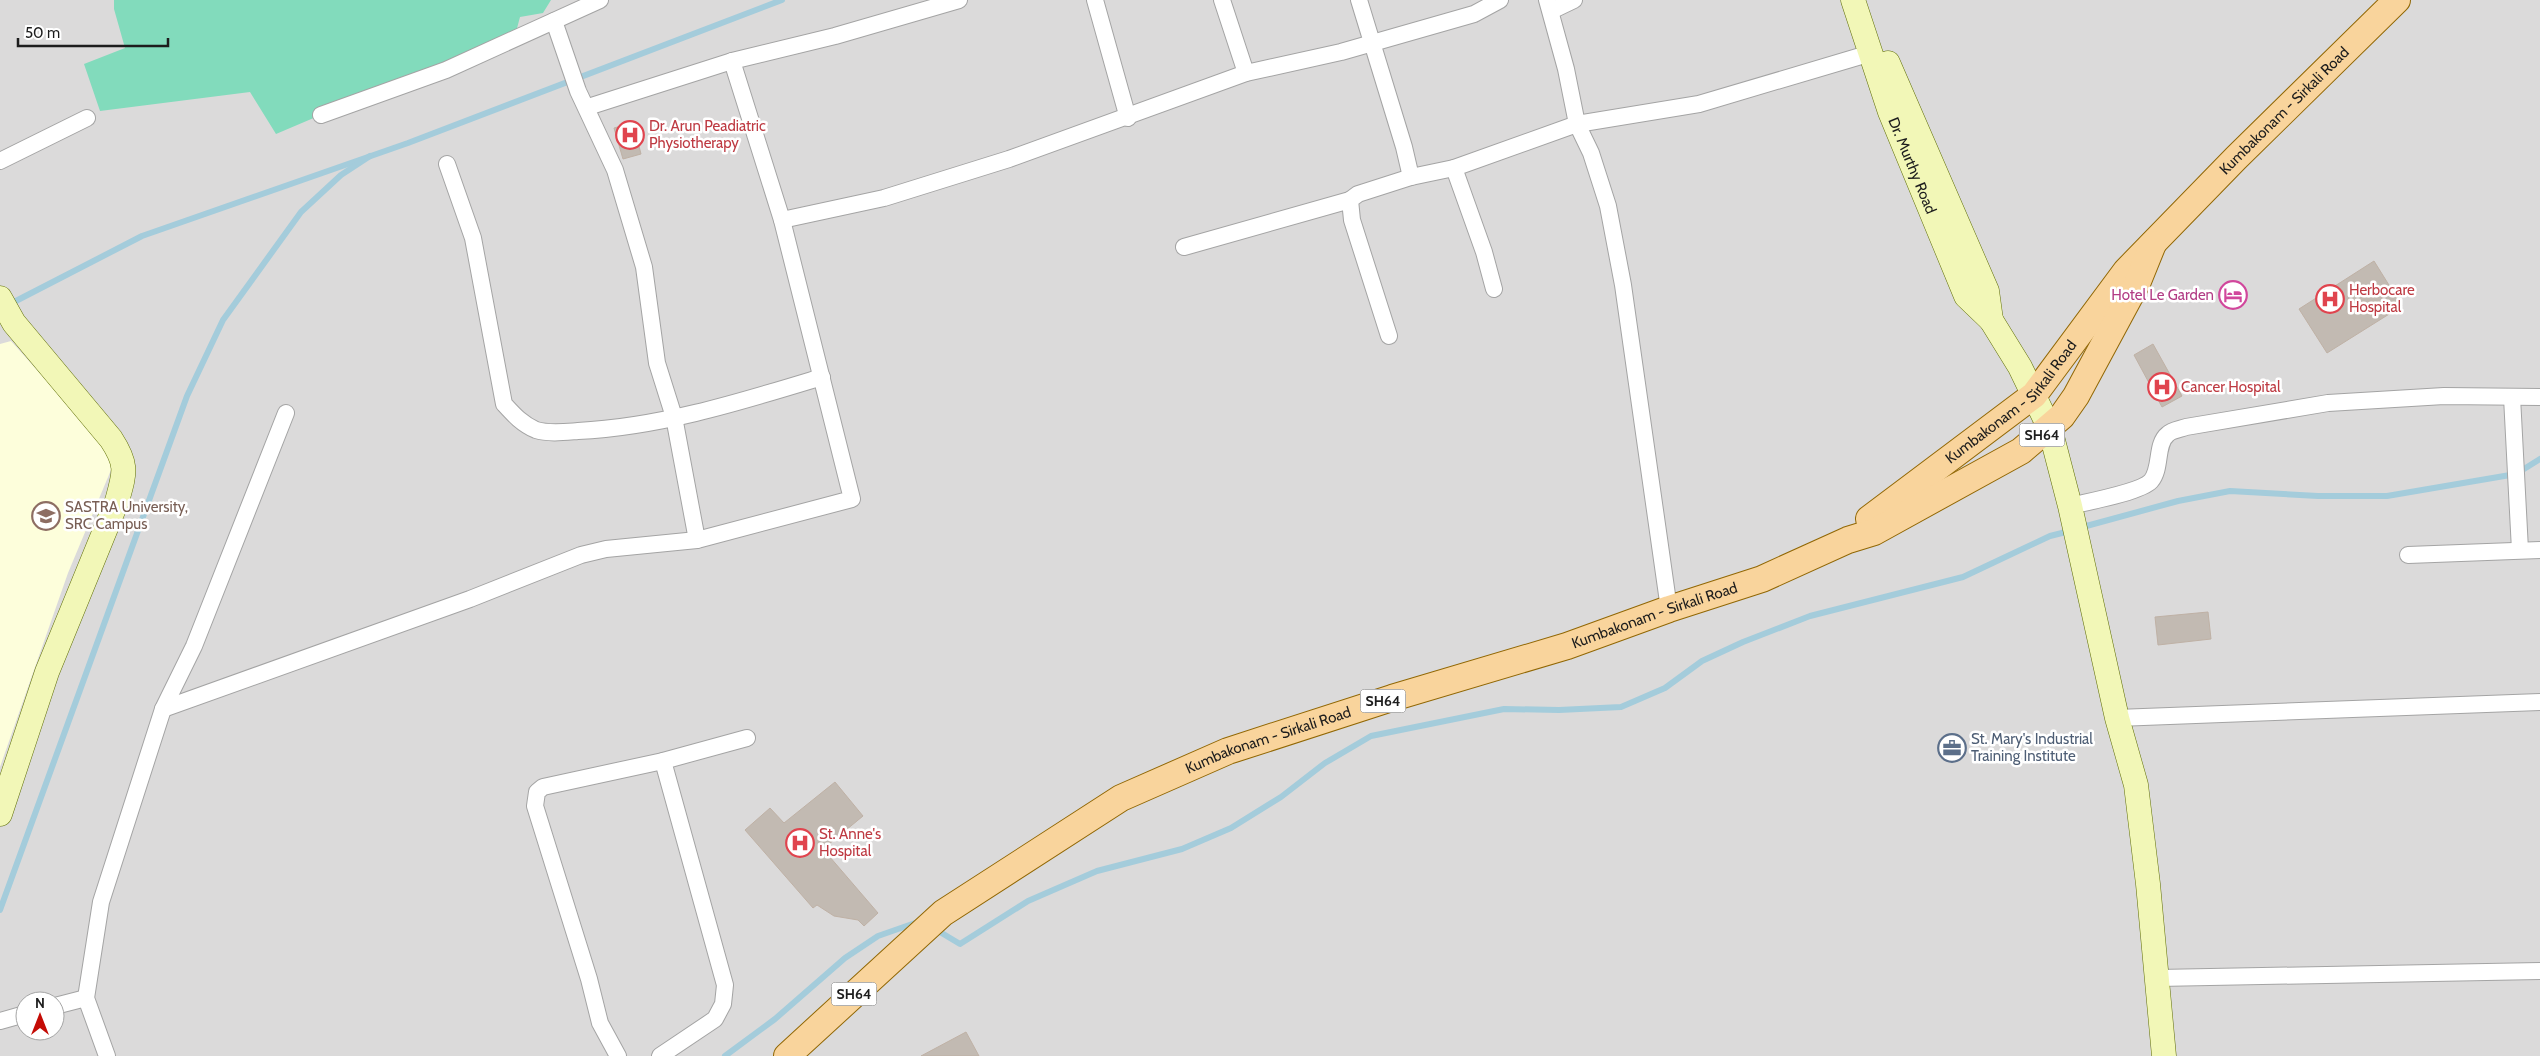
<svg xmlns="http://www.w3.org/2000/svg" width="2540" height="1056" font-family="Cabin,sans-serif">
<rect width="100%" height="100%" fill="#eeeae3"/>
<!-- residential -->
<path fill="#dbdada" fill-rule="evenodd" d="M0 0H2540V1056H0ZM25 1001H55V1031H25Z"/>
<!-- education -->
<path fill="#fdfedb" d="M11 341 116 458 68 573 0 767V344Z"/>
<!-- pitch -->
<path fill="#82dbbc" d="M114 0H551L543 13 520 17 516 32 276 134 250 92 100 111 84 64 125 48 114 9Z"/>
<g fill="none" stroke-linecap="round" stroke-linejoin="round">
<!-- stream -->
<g stroke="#a4ccdb" stroke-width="6">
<path d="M10 304 142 236 408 143 782 0"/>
<path d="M2079 528 2178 501 2230 491 2318 496H2387L2516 474 2540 459"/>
<path d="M0 910 187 396 223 320 301 212 341 175 370 156"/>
<path d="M935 929 960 944 1028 901 1097 871 1182 849 1231 828 1281 797 1325 763 1371 736 1504 709 1559 710 1621 707 1665 688 1702 661 1743 642 1810 616 1963 577 2050 536 2070 531"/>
<path d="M725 1056 775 1019 845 958 878 936 918 922"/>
</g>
</g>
<!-- building -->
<g fill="#c2bab2" stroke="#bfb1a5">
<path d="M633 123 641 154 623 159 614 128Z"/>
<path d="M2374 261 2402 306 2327 353 2299 309Z"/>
<path d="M2153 344 2182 396 2162 407 2134 355Z"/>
<path d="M2208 612 2211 639 2158 645 2155 617Z"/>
<path d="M835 782 863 816 823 849 878 913 864 926 858 920 834 916 817 905 813 908 745 830 770 808 784 823Z"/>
<path d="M966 1032 979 1056H921Z"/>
</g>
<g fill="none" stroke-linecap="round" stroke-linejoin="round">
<defs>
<g id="street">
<path d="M1095 0 1128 118"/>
<path d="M1222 0 1246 73"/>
<path d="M1359 0 1404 147 1411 177"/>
<path d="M1547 0 1566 69 1577 124 1591 153 1608 206 1623 285 1669 609"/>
<path d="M1551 11 1574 0"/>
<path d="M554 21 578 91 615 170 644 267 657 363 674 417 697 540"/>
<path d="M588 107 732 61 835 36 959 0"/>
<path d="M321 115 446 70 600 0"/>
<path d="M0 161 87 118"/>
<path d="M447 164 473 238 504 404C514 415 522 424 536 430 549 434 565 432 578 431 661 427 743 401 822 377"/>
<path d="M1454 168 1484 252 1494 289"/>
<path d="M782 220 884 198 1009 159 1246 73 1341 52 1474 14 1500 0"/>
<path d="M1184 247 1350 200"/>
<path d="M1389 336 1352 220 1350 200 1358 194 1411 177 1454 168 1577 124 1699 104 1871 53"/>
<path d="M2512 397 2520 550"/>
<path d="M2070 506C2087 502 2141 492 2151 481 2162 468 2155 444 2168 434 2172 430 2181 429 2186 427L2328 403 2444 396 2540 397"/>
<path d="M2408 555 2540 550"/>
<path d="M163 709 470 599 581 555 606 549 697 540 852 499 782 220 732 61"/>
<path d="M2117 718 2540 702"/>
<path d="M2158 978 2540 971"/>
<path d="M55 1006 86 998"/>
<path d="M0 1021 25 1014"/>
<path d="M107 1056 86 998 101 902 163 709 194 646 286 413"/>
<path d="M618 1056 600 1023 589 979 535 806 537 792 543 787 663 761 747 738"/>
<path d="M660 1056 715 1019 723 1004 725 985 663 761"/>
</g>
<g id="secondary">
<path id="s1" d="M1853 0 1890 112 1966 296 1991 320 2020 367 2050 429 2070 506 2117 718 2136 785 2148 884 2164 1056"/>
<path d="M1888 63 1987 291 1991 320"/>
<path d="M0 298 14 323 111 439C128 465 125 472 117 501L47 672 0 814"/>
</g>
<g id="primary">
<path id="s2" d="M1869 519 2034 395 2126 271 2236 158 2397 0"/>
<path id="s3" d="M787 1056 943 913 1121 798 1228 751 1392 698 1567 646 1669 609 1762 579 1848 540 1874 532 2021 451 2062 416 2076 396 2138 281 2153 244"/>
</g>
</defs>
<!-- street casing -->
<use href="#street" stroke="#a4a4a4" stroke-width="18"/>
<!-- secondary casing -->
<use href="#secondary" stroke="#617008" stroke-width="25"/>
<!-- primary casing -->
<use href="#primary" stroke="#916704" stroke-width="28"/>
<!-- street -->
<use href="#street" stroke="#fff" stroke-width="16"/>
<!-- secondary -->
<use href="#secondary" stroke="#f2f7b7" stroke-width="24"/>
<!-- primary -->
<use href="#primary" stroke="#f9d49c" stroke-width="26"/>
</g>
<!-- icons -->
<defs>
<symbol id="hospital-ring" viewBox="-11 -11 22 22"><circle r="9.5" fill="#fff" stroke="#e0444e" stroke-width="1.5"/><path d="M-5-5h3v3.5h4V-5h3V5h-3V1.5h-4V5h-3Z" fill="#e0444e"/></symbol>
<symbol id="hotel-ring" viewBox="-11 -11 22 22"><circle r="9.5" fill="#fff" stroke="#d1479c" stroke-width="1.5"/><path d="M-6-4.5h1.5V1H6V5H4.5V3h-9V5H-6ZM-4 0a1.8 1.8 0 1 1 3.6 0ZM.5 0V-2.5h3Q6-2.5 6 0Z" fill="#d1479c"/></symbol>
<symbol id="university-ring" viewBox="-11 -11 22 22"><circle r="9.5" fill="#fff" stroke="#8d6e63" stroke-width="1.5"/><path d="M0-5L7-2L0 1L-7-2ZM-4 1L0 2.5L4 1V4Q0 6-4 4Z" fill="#8d6e63"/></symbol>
<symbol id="office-ring" viewBox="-11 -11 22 22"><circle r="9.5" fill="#fff" stroke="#5c6f8a" stroke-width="1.5"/><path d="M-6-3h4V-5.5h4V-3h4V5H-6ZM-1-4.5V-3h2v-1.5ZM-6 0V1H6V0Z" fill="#5c6f8a"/></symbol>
</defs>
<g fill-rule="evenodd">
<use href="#hospital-ring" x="614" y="119" width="32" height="32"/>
<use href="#hotel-ring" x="2217" y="279" width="32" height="32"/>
<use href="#hospital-ring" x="2314" y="283" width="32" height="32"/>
<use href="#hospital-ring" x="2146" y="371" width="32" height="32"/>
<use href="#university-ring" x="30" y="500" width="32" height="32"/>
<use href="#office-ring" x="1936" y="732" width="32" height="32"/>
<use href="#hospital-ring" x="784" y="827" width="32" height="32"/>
</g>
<g text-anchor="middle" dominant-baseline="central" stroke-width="5" stroke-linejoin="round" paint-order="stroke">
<!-- shield labels -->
<g fill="#fff" stroke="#616161" stroke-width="1">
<rect x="2019.5" y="423.5" width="45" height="23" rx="4"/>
<rect x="1360.5" y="689.5" width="45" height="23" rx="4"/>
<rect x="831.5" y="982.5" width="45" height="23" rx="4"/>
</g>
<g font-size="14" font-weight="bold" fill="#1d1d1d">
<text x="2042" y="435">SH64</text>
<text x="1383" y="701">SH64</text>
<text x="854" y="994">SH64</text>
</g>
<!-- street labels -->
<g font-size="15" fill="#1d1d1d" stroke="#fff">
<text stroke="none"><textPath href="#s2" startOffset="586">Kumbakonam - Sirkali Road</textPath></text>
<text stroke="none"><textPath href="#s1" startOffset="176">Dr. Murthy Road</textPath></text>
<text stroke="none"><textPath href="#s2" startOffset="185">Kumbakonam - Sirkali Road</textPath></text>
<text stroke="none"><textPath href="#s3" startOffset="988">Kumbakonam - Sirkali Road</textPath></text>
<text stroke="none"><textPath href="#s3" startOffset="582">Kumbakonam - Sirkali Road</textPath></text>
</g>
<!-- health labels -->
<g font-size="15" fill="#be3a42" stroke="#fff" text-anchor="start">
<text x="649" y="126">Dr. Arun Peadiatric<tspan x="649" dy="17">Physiotherapy</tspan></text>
<text x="2349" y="290">Herbocare<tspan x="2349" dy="17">Hospital</tspan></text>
<text x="2181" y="387">Cancer Hospital</text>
<text x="819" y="834">St. Anne's<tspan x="819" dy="17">Hospital</tspan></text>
</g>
<!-- hotel labels -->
<g font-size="15" fill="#b23c85" stroke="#fff" text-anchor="end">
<text x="2214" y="295">Hotel Le Garden</text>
</g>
<!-- education labels -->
<g font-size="15" fill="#785e54" stroke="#fff" text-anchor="start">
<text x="65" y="507">SASTRA University,<tspan x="65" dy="17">SRC Campus</tspan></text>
</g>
<!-- service labels -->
<g font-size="15" fill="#4e5e75" stroke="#fff" text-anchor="start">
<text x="1971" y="739">St. Mary's Industrial<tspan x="1971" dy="17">Training Institute</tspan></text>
</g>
</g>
<!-- north arrow -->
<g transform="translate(40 1016)"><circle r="24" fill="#ffffff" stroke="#a5a5a5"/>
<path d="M0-4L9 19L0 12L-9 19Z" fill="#c40b05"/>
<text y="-8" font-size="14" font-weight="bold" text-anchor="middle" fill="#1d1d1d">N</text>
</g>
<!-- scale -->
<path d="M18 38v8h150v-8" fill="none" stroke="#1d1d1d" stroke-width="2.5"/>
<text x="25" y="38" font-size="15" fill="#1d1d1d" stroke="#ffffff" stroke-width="4" paint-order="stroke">50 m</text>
</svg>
